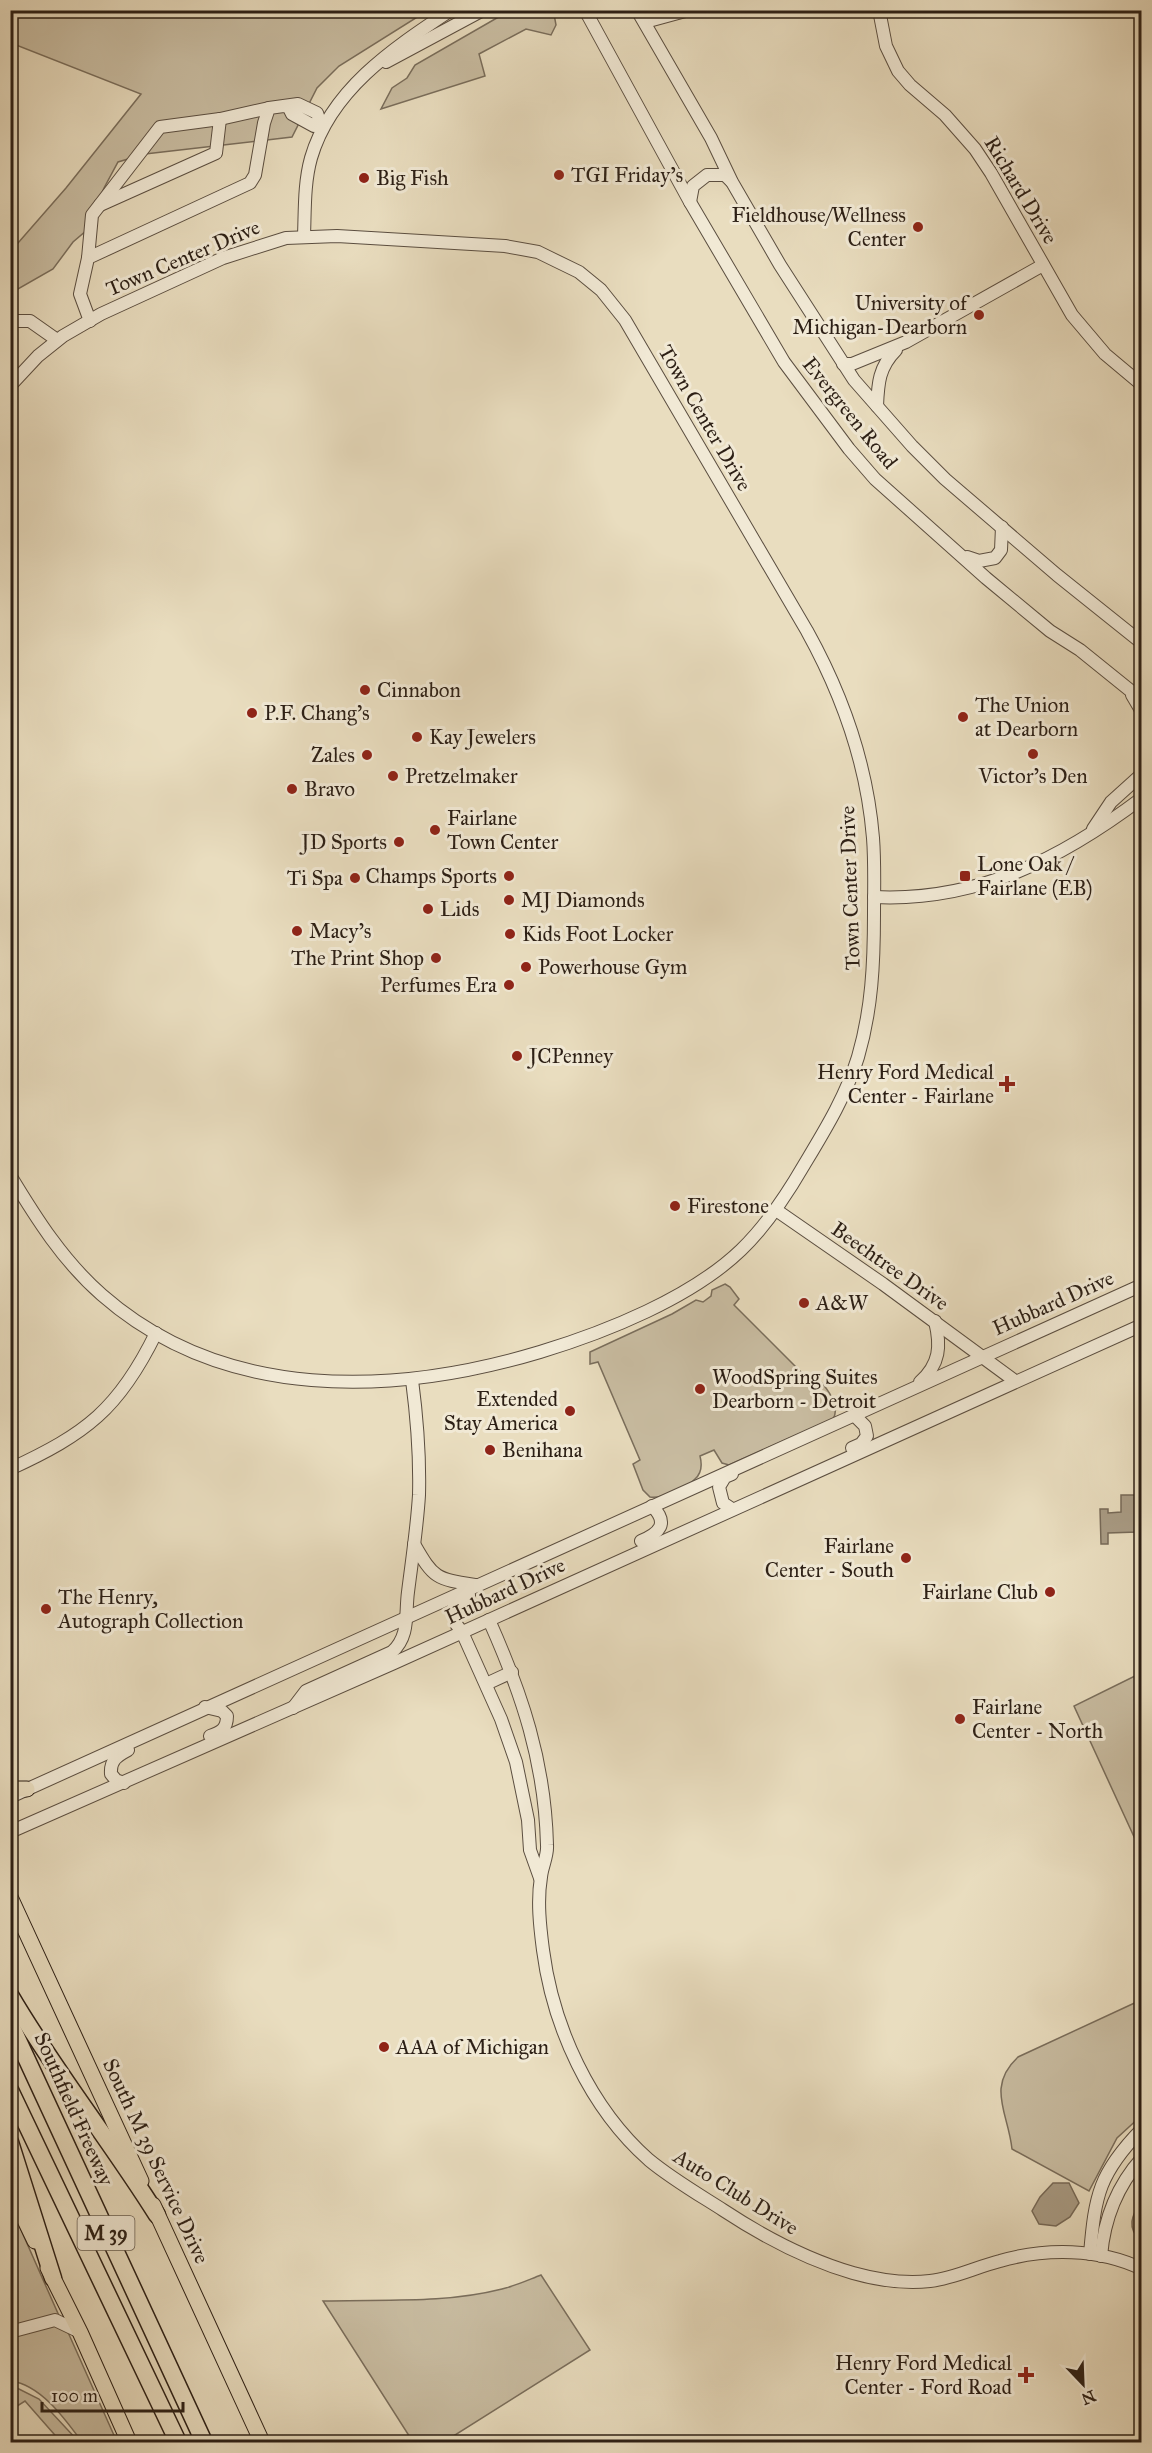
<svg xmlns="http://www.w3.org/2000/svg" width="1152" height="2453" font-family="'IM FELL Great Primer',serif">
<rect width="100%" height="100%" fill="#e9ddbf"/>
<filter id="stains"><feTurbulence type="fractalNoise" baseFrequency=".00333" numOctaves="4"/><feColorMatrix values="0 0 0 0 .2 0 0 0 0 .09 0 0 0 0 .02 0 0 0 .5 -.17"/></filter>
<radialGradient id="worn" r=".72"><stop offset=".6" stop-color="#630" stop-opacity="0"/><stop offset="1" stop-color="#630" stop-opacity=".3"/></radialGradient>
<!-- green -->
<g fill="#c9bda2" stroke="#7a6e5c" stroke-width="1.5">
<path d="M516 10 544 11 554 14 556 25 551 35 526 29 479 54 485 76 381 109 392 88 407 78 415 65 502 15Z"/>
<path d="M10 11H427L339 66 317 88 292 137 145 154 118 162 104 188 87 230 73 242 53 269 11 293V251L66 188 141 94 11 43Z"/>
<path d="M725 1284 730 1287 739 1299 734 1305 812 1383 818 1379C827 1388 841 1406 833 1419L729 1465 722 1463 714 1450 700 1456C702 1464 702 1473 695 1479 687 1488 661 1499 650 1497L643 1490 633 1464 640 1460 598 1362 590 1364V1352L672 1314 696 1300 703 1302 711 1296 712 1290Z"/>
<path d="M1141 1673V1716L1139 1719 1142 1725 1141 1852 1074 1706Z"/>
<path d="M1141 2000V2116L1117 2138 1089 2191 1012 2149C1008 2112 986 2087 1018 2057Z"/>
<path d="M10 2205 60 2318 10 2329Z"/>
<path d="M541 2275 590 2350 444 2442H413L323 2301C383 2299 443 2304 502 2289 515 2286 528 2280 541 2275Z"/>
<path d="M55 2325 67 2330 117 2442H82C65 2419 41 2385 11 2381V2337Z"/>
<path d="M11 2385 39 2399 79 2442H61L25 2401 11 2410Z"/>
</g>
<!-- water -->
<g fill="#a99c85" stroke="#776a58" stroke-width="1.5">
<path d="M1121 1495H1136L1137 1532 1108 1533V1544H1101L1100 1509H1108V1513L1121 1512Z"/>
<path d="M1053 2183H1069L1079 2203 1070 2217 1056 2226 1039 2224 1032 2211 1040 2197Z"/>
<path d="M1141 2200V2241C1126 2227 1132 2216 1141 2200Z"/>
</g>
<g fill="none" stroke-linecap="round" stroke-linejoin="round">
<defs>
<g id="minor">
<path d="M585 10 690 202 784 362 849 449 875 479 986 578 1050 631 1080 650 1142 700"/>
<path d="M637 10 711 138 732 182 780 265 854 380 912 446 945 479 1057 575 1142 643"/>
<path d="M879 10 886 46 898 71 910 85 945 115 975 149 991 173 1072 315 1105 354 1142 385"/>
<path d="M1140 10 1142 11"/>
<path d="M645 22 689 10"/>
<path d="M386 62 483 10"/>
<path d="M690 202 693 186 707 175H725L731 181"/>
<path d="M100 205 216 153 220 119"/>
<path d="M304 236C305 210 304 183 311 158 331 89 394 48 451 10"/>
<path d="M88 258 92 215 160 127 220 119 269 108"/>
<path d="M10 321H30L57 340"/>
<path d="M90 321 80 294 88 258 250 183 255 175 264 123 269 108 298 104 317 113 320 122 314 126 292 114 288 106"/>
<path d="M843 364H852L906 342 1043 265"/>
<path d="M10 386 38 356 63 336 101 314 223 258 286 238 337 236 505 246 538 252 579 272 601 290 625 320 807 631C843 696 867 764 873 838 875 864 874 889 874 914 874 963 872 1009 858 1057 846 1096 825 1130 804 1165 786 1196 767 1225 741 1250 691 1298 606 1332 540 1352 393 1396 224 1402 102 1295 63 1261 36 1218 10 1175"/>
<path d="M877 406C878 383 879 367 896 350"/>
<path d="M967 557 979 561 995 558 1001 550 1002 527"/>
<path d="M1132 695 1142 712"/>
<path d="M1093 829 1111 802 1142 774"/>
<path d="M874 897C977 902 1061 859 1142 798"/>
<path d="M776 1210 883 1284 1015 1381"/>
<path d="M920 1382C940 1364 941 1346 935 1321"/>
<path d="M852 1448 861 1444 867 1436 865 1426 854 1415"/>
<path d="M10 1469C86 1434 119 1409 156 1333"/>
<path d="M732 1509 723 1503 719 1487 725 1477 732 1474"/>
<path d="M641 1541C660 1533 669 1523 652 1506"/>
<path d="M414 1544C434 1579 436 1579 476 1585"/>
<path d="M469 1595 454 1605 456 1624 462 1632 501 1719 516 1762 528 1820 530 1850 540 1878"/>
<path d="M489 1620C522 1694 545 1762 547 1845 548 1856 542 1866 541 1877 537 1901 540 1927 543 1950 553 2027 590 2108 649 2160 672 2179 698 2194 723 2210 764 2237 805 2259 853 2273 878 2280 904 2284 930 2281 955 2278 976 2267 1000 2261 1045 2248 1099 2248 1142 2269"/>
<path d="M486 1684 512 1672"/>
<path d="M205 1707 222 1711 227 1716C227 1729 221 1732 210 1736"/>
<path d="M293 1708 306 1691 392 1652C410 1636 405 1614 408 1592 412 1560 417 1528 419 1495 420 1457 417 1418 412 1380"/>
<path d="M124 1783 116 1780 111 1774C110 1760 117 1756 128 1750"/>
<path d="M10 1797 1142 1285"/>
<path d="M10 1832 394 1663 1142 1325"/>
<path d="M1090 2254C1095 2195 1099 2173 1142 2129"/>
<path d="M1101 2256C1104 2220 1117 2186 1142 2158"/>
<path d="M10 2332 55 2320 80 2332"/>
</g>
<g id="major">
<path d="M10 1789H27"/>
<path d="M10 1897 141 2181"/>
<path d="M10 2189 35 2241"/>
<path d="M153 2205 262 2442"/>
<path d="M48 2268 80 2332 129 2442"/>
</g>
<g id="highway">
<path d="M10 1995C55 2072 110 2140 157 2215"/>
<path d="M10 2023 204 2442"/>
<path d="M10 2090 178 2442"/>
<path d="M10 2142 53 2278"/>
</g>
</defs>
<!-- minor casing -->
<use href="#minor" stroke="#5b4e40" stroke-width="14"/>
<!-- major casing -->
<use href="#major" stroke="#2c1f15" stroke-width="17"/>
<!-- highway casing -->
<use href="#highway" stroke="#2c1f15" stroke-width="19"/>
<!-- minor -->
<use href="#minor" stroke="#f1e9d5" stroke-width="12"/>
<!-- major -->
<use href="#major" stroke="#e9ddbf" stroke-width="15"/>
<!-- highway -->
<use href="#highway" stroke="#e9ddbf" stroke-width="16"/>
</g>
<!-- markers -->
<g fill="#8f2418" stroke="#f1e9d5" stroke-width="2">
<circle cx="559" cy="175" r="6"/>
<circle cx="364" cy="178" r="6"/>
<circle cx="918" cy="227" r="6"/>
<circle cx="979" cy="315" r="6"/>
<circle cx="365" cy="690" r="6"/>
<circle cx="252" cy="713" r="6"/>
<circle cx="963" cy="717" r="6"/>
<circle cx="417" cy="737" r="6"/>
<circle cx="1033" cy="754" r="6"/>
<circle cx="367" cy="755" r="6"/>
<circle cx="393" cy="776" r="6"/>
<circle cx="292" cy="789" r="6"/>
<circle cx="435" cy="830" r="6"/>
<circle cx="399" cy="842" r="6"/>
<circle cx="509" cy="876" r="6"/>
<rect x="959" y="870" width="12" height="12" rx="3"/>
<circle cx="355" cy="878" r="6"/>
<circle cx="509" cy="900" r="6"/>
<circle cx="428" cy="909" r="6"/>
<circle cx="297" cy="931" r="6"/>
<circle cx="510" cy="934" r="6"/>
<circle cx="436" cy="958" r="6"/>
<circle cx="526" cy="967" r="6"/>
<circle cx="509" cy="985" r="6"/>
<circle cx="517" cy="1056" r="6"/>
<path d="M1004 1075h6v6h6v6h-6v6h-6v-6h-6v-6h6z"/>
<circle cx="675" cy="1206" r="6"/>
<circle cx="804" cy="1303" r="6"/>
<circle cx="700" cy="1389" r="6"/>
<circle cx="570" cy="1411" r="6"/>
<circle cx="490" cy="1450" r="6"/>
<circle cx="906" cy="1558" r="6"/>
<circle cx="1050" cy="1592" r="6"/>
<circle cx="46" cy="1609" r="6"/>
<circle cx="960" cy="1719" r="6"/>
<circle cx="384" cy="2047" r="6"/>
<path d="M1023 2366h6v6h6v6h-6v6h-6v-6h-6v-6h6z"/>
</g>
<g text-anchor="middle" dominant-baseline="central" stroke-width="6" stroke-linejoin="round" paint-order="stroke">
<!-- shield labels -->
<rect fill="#f1e9d5" stroke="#675c4f" stroke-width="1.5" x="77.5" y="2216" width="57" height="34" rx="4.5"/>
<g font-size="20" font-weight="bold" fill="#2c1f15">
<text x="106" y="2233">M 39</text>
</g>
<!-- poi labels -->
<g font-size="21" fill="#2c1f15" stroke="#f1e9d5" text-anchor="start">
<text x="571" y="175">TGI Friday's</text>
<text x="376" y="178">Big Fish</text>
<text x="906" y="215" text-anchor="end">Fieldhouse/Wellness<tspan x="906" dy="24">Center</tspan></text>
<text x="967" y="303" text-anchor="end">University of<tspan x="967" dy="24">Michigan-Dearborn</tspan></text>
<text x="377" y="690">Cinnabon</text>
<text x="975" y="705">The Union<tspan x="975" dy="24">at Dearborn</tspan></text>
<text x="264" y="713">P.F. Chang's</text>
<text x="429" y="737">Kay Jewelers</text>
<text x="355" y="755" text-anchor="end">Zales</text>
<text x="405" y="776">Pretzelmaker</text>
<text x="1033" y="776" text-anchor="middle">Victor's Den</text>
<text x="304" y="789">Bravo</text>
<text x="447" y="818">Fairlane<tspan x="447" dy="24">Town Center</tspan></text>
<text x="387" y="842" text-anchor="end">JD Sports</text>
<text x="977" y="864">Lone Oak /<tspan x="977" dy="24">Fairlane (EB)</tspan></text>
<text x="497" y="876" text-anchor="end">Champs Sports</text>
<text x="343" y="878" text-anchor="end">Ti Spa</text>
<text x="521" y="900">MJ Diamonds</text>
<text x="440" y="909">Lids</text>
<text x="309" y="931">Macy's</text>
<text x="522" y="934">Kids Foot Locker</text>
<text x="424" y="958" text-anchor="end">The Print Shop</text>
<text x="538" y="967">Powerhouse Gym</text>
<text x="497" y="985" text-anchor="end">Perfumes Era</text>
<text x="529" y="1056">JCPenney</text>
<text x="994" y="1072" text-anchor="end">Henry Ford Medical<tspan x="994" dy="24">Center - Fairlane</tspan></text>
<text x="687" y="1206">Firestone</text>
<text x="816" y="1303">A&amp;W</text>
<text x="712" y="1377">WoodSpring Suites<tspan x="712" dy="24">Dearborn - Detroit</tspan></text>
<text x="558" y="1399" text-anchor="end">Extended<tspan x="558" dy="24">Stay America</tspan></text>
<text x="502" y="1450">Benihana</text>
<text x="894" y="1546" text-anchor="end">Fairlane<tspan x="894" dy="24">Center - South</tspan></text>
<text x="1038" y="1592" text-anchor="end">Fairlane Club</text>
<text x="58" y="1597">The Henry,<tspan x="58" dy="24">Autograph Collection</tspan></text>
<text x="972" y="1707">Fairlane<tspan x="972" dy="24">Center - North</tspan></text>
<text x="396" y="2047">AAA of Michigan</text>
<text x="1012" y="2363" text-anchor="end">Henry Ford Medical<tspan x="1012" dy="24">Center - Ford Road</tspan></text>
</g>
<!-- street labels -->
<g font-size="21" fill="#2c1f15" stroke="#f1e9d5">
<text transform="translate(1021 190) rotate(59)">Richard Drive</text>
<text transform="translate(183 258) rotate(-23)">Town Center Drive</text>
<text transform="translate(850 413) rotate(51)">Evergreen Road</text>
<text transform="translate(705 418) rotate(60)">Town Center Drive</text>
<text transform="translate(850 888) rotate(-92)">Town Center Drive</text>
<text transform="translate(890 1266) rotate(35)">Beechtree Drive</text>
<text transform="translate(1053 1303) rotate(-24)">Hubbard Drive</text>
<text transform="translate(505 1591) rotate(-25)">Hubbard Drive</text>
<text transform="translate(74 2109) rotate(66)">Southfield Freeway</text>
<text transform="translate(156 2161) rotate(65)">South M 39 Service Drive</text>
<text transform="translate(736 2192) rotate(32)">Auto Club Drive</text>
</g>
</g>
<!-- margin -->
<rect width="1152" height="2453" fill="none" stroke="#e9ddbf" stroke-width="36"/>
<rect x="12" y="12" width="1128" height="2429" fill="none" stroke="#2c1f15" stroke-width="3"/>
<rect x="18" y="18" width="1116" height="2417" fill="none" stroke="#2c1f15" stroke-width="1.5"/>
<!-- north arrow -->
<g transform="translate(1083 2384) rotate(157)" stroke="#f1e9d5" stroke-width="4.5" paint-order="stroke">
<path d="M0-4.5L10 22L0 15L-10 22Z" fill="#2c1f15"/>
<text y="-9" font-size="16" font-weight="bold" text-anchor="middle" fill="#2c1f15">N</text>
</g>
<!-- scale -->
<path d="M42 2402v9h141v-9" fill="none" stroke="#2c1f15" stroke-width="3"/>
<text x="51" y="2402" font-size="18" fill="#2c1f15" stroke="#f1e9d5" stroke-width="4.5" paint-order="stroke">100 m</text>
<rect width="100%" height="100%" filter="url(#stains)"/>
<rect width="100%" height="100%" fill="url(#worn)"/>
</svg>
